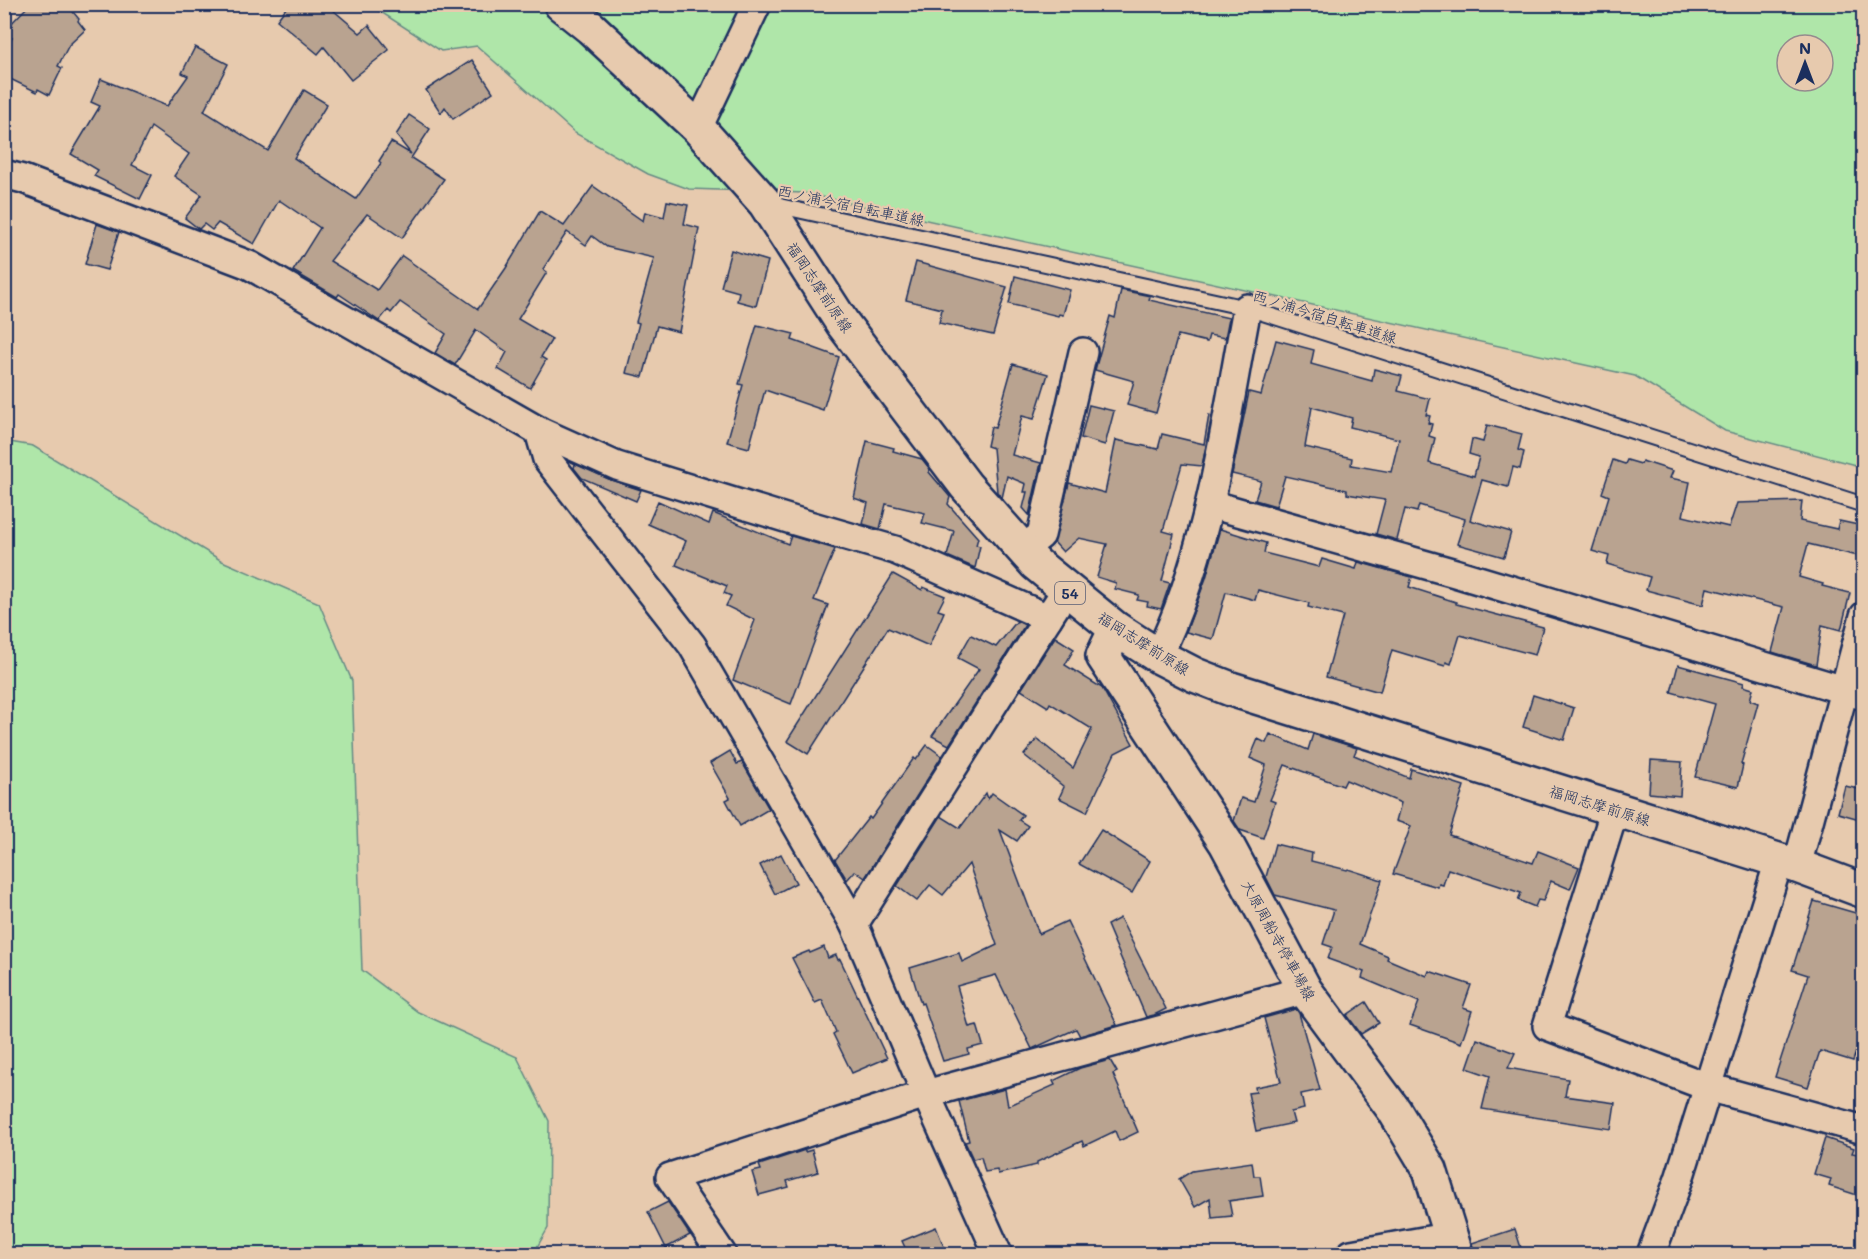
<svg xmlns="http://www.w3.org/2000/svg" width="1868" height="1259" font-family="Mali,'Klee One',sans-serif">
<rect width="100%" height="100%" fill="#e7caae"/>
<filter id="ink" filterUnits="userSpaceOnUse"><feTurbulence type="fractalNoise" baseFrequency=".0167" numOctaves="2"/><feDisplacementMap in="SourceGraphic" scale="12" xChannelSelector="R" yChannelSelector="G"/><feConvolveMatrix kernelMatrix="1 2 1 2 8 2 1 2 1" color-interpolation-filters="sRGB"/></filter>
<g filter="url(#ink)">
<!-- green -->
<g fill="#afe6a9" stroke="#658a84" stroke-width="1.5" fill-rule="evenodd">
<path d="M370 5H1863V467L1725 431 1635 376 804 193 689 189 648 174 575 133 477 46 441 51ZM1787 45H1823V81H1787Z"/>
<path d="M4 441 33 446 222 561 319 603 352 681 362 970 418 1012 517 1057 549 1121 548 1228 533 1254H5Z"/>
</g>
<!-- building -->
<g fill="#b9a390" stroke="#1b2f5e" stroke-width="1.5" fill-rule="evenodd">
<path d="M30 4H60L66 9 69 7 79 19 78 21 85 30 69 45 58 66 62 68 49 95 38 89 37 92 4 76V55L12 38 4 35V31Z"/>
<path d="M289 4H326L360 33 369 25 389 50 351 80 324 47 318 54 277 20Z"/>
<path d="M195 47 228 64 204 111 268 151 304 90 327 104 294 158 356 199 381 163 379 161 391 142 411 154 396 135 409 115 430 129 411 158 444 179 402 238 367 214 330 261 377 290 402 256 478 309 506 268 540 211 564 226 593 186 643 221 645 212 664 217 667 201 688 205 684 224 699 228 679 332 657 326 643 377 626 373 639 323 636 322 654 258 607 247 592 236 586 245 567 232 543 269 547 272 518 319 552 339 541 357 546 360 530 388 498 369 507 352 476 330 455 365 435 353 446 334 400 302 391 313 388 310 379 321 339 294 337 297 293 271 320 228 279 200 254 244 218 223 212 230 204 224 199 229 185 218 202 195 174 176 189 154 151 127 132 165 152 175 140 199 94 176 98 170 71 154 100 106 91 102 101 79 167 106 188 76 182 73Z"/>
<path d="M472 60 493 92 453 119 445 107 441 113 426 90Z"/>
<path d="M97 224 119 232 107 270 85 264Z"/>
<path d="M731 250 768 261 756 306 737 301 739 292 721 287Z"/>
<path d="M916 262 1007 287 993 335 939 323 942 309 906 300Z"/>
<path d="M1015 276 1070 290 1063 315 1059 314 1058 316 1009 304Z"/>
<path d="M1121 290 1150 296 1149 300 1229 318 1225 338 1209 335 1207 342 1178 335 1156 413 1127 405 1134 381 1095 370 1110 316 1115 318Z"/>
<path d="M757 325 794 334 792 340 839 357 823 410 765 390 749 448 727 442 743 385 739 384Z"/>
<path d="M1276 340 1314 350 1311 364 1372 381 1374 369 1402 376 1398 391 1430 399 1426 415 1430 416 1428 423 1432 424 1429 436 1435 438 1429 463 1474 476 1479 457 1469 454 1472 439 1483 442 1487 425 1522 434 1518 450 1524 452 1520 469 1513 467 1508 487 1482 480 1470 520 1511 532 1504 557 1457 544 1465 519 1419 505 1417 512 1405 509 1397 540 1376 534 1385 500 1347 494V490L1285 476 1276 506 1255 500 1261 481 1232 474 1249 392 1261 395ZM1312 407 1352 418 1350 427 1399 439 1391 472 1351 465 1352 458 1305 447Z"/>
<path d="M1013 364 1048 374 1034 419 1022 416 1012 455 1041 463 1029 515 1023 508 1027 492H1024L1026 484 1007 476 1002 498 997 492 993 448 987 446 991 427 995 428Z"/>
<path d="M1089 405 1114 411 1105 445 1081 438Z"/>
<path d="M1209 415 1212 416 1202 466 1182 464 1163 531 1174 534 1162 581 1170 583 1161 609 1147 606 1148 602 1137 600 1139 595 1115 589 1116 583 1097 577 1107 544 1079 538 1063 552 1054 542 1069 483 1105 493 1116 440 1158 449 1162 434 1204 444Z"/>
<path d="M867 441 894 448 893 451 922 459 930 469 929 472 950 497 948 504 978 538 976 545 980 546 975 568 947 556 954 531 922 523 925 513 886 504 880 529 863 524 868 503 854 498Z"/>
<path d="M1613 460 1625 464 1627 460 1641 464 1642 461 1673 471 1670 478 1690 482 1683 516 1729 527 1737 503 1802 501 1800 521 1837 529 1839 521 1863 526 1858 556 1808 544 1799 577 1823 584 1822 586 1850 593 1841 630 1822 625 1816 665 1772 652 1784 607 1707 588 1703 605 1646 590 1650 577 1607 564 1609 556 1592 551 1609 496 1602 493Z"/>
<path d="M575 464 611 480 641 490 636 501 582 478 574 468Z"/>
<path d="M658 501 709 524 713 513 788 544 791 536 835 549 814 600 828 605 791 704 733 680 755 620 726 606 731 596 724 593 727 586 676 565 686 541 648 524Z"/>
<path d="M1220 529 1266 543 1264 553 1319 567 1322 559 1356 569 1358 562 1412 577 1409 587 1456 602V604L1543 627 1535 655 1460 635 1451 664 1446 662 1445 666 1392 650 1380 692 1326 677 1343 616 1308 607 1309 603 1258 590 1255 600 1226 592 1213 639 1186 632 1206 578Z"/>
<path d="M893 574 922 590 923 587 945 596 938 610 944 612 929 646 888 628 808 754 787 741Z"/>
<path d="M1017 621 1025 625 949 745 932 736 979 669 958 658 971 635 996 647Z"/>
<path d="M1055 637 1074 649 1065 665 1102 688 1133 744 1115 753 1087 812 1059 798 1064 787 1024 755 1037 739 1073 768 1092 729 1050 703 1048 707 1021 690Z"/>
<path d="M1678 665 1744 683 1743 686 1753 689 1750 700 1758 703 1741 764 1743 765 1738 787 1695 777 1715 704 1671 692Z"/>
<path d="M1533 695 1574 708 1564 740 1523 727Z"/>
<path d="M1270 734 1308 750 1313 734 1357 748 1354 755 1409 778 1411 769 1464 786 1449 835 1533 863 1538 851 1579 867 1570 889 1551 881 1543 901 1538 900 1535 907 1518 900 1521 893 1448 869 1443 885 1439 884 1438 887 1393 874 1411 826 1396 821 1401 803 1346 780 1343 786 1285 765 1270 800 1275 802 1263 838 1240 830 1234 821 1241 798 1254 802 1266 765 1250 758 1258 739 1266 743Z"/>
<path d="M927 745 942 756 865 878 855 871 847 880 835 860 869 817 871 819 914 758 916 760Z"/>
<path d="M730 751 737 764 742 762 769 809 740 826 726 800 730 798 710 763Z"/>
<path d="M1651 760 1682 762 1680 796 1649 793Z"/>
<path d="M1845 786 1863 790V820L1838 813Z"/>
<path d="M986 793 988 799 992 793 1023 815 1019 820 1028 826 1017 841 1000 830 1039 934 1067 921 1117 1025 1080 1036 1076 1029 1032 1049 996 975 957 986 969 1027 977 1025 983 1045 968 1049 969 1054 943 1061 923 1003 921 1004 910 968 959 953 962 962 997 945 969 864 943 895 930 885 917 901 897 886 941 816 960 828Z"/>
<path d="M1101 830 1150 861 1132 893 1079 864Z"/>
<path d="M1275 844 1312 853 1311 861 1347 870 1348 869 1382 880 1360 944 1388 956 1387 959 1427 976 1429 971 1471 985 1463 1008 1472 1011 1461 1043 1410 1025 1419 1002 1362 978 1364 972 1328 959 1332 947 1323 944 1334 910 1275 895 1266 877Z"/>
<path d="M781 854 796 883 775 894 760 865Z"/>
<path d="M1814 901 1859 914 1857 921 1863 923V1029L1853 1061 1820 1051 1808 1087 1775 1077 1808 975 1792 970Z"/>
<path d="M1120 918 1166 1009 1154 1015 1146 1017 1107 925Z"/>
<path d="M824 947 828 958 836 955 838 960 840 959 887 1058 852 1073 833 1034 836 1032 822 1000 815 1003 792 958 809 951 810 953Z"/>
<path d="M1366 1002 1379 1023 1361 1034 1347 1015Z"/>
<path d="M1296 1009 1299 1013 1320 1090 1301 1094 1304 1109 1291 1112 1294 1123 1256 1131 1248 1093 1256 1092 1255 1087 1281 1082 1264 1018Z"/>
<path d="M1477 1039 1515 1053 1508 1068 1568 1079 1565 1096 1615 1103 1611 1129 1482 1109 1490 1076 1467 1068Z"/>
<path d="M1110 1060 1117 1072 1113 1074 1138 1132 1119 1141 1115 1131 1084 1146 1082 1141 1037 1162V1165L998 1174 997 1170 985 1172 981 1157 973 1159 965 1142 969 1141 959 1101 1005 1089 1008 1106 1055 1085 1053 1081 1080 1068Z"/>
<path d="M1825 1138 1854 1148 1852 1153 1863 1155V1197L1829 1186 1831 1179 1814 1174Z"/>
<path d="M805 1150V1152L812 1150 818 1172 787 1181 789 1187 759 1195 752 1172 761 1170 759 1165Z"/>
<path d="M1252 1162 1254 1176H1260L1263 1196 1229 1201 1232 1216 1212 1218 1210 1198 1195 1207 1179 1179 1192 1171Z"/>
<path d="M668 1202 690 1235 666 1248 648 1212Z"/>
<path d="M936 1227 947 1254H908L902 1241Z"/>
<path d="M1515 1229 1523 1254H1474L1472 1243Z"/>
</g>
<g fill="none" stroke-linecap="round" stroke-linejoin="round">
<defs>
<path id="lane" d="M770 204 1247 308 1864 505"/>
<g id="street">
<path d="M698 128 757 4"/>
<path d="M4 174 23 179 249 265 539 431 617 466 795 521 895 550 1048 618 1066 590"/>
<path d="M539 431 547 459 692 645 854 924 926 1094 998 1254"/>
<path d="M1210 504 1455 573 1864 696"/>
<path d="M1023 549 1041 535 1083 352"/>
<path d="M1158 656C1210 550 1225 423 1247 308"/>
<path d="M1615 809 1547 1026 1708 1087 1864 1130"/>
<path d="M1797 866 1864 616"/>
<path d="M854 924 1048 618"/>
<path d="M722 1254 670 1177 926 1094 1305 990"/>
<path d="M1351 1254 1451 1236"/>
<path d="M1651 1254 1679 1179 1779 861"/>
</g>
<path id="secondary" d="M1116 629 1103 656 1226 843 1305 990 1394 1110 1430 1170 1456 1254"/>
<path id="primary" d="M561 4 591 28 698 128 765 203 843 324 966 486 1036 564 1116 629 1158 656 1195 675 1231 689 1797 866 1864 891"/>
</defs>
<!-- lane casing -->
<use href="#lane" stroke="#1b2f5e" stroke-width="18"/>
<!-- street casing -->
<use href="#street" stroke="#1b2f5e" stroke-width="32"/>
<!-- secondary casing -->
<use href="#secondary" stroke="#1b2f5e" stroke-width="38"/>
<!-- primary casing -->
<use href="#primary" stroke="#1b2f5e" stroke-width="38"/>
<!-- lane -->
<use href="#lane" stroke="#e7caae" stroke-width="14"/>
<!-- street -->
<use href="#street" stroke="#e7caae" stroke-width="27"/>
<!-- secondary -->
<use href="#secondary" stroke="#e7caae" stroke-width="33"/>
<!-- primary -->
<use href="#primary" stroke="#e7caae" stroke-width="33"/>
</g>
</g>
<g text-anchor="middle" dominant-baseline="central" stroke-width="4.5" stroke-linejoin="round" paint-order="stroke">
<!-- shield labels -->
<rect fill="#e7caae" stroke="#585e76" stroke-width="1.5" x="1055" y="582" width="30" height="22" rx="4.5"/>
<g font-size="14" font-weight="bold" fill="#1b2f5e">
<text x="1070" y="593">54</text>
</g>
<!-- street labels -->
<g font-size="15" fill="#1b2f5e" stroke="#e7caae">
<text transform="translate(851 205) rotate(12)">西ノ浦今宿自転車道線</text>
<text transform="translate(820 287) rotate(56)">福岡志摩前原線</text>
<text transform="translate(1325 316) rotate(17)">西ノ浦今宿自転車道線</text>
<text transform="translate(1144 643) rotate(32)">福岡志摩前原線</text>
<text transform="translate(1600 805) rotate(17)">福岡志摩前原線</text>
<text transform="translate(1279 940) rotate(61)">大原周船寺停車場線</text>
</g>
</g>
<!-- margin -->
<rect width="1868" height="1259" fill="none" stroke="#e7caae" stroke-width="24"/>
<rect x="12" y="12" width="1844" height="1235" fill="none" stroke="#1b2f5e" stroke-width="2" filter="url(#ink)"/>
<!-- north arrow -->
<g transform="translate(1805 63)"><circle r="28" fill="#e7caae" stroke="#958c8e" stroke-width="1.5"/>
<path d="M0-4.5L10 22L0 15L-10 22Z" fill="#1b2f5e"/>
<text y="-9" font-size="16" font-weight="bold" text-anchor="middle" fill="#1b2f5e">N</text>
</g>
</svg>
